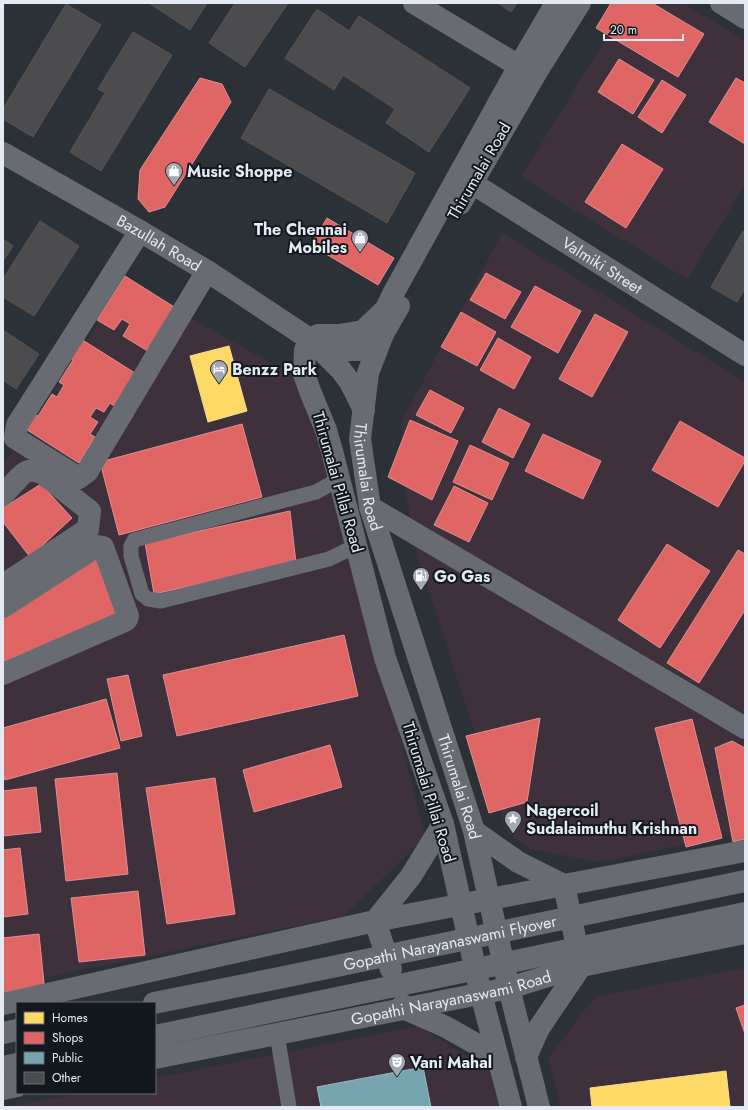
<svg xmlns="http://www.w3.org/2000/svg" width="748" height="1110" font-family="Jost,sans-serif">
<rect width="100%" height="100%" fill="#2c3138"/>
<!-- commercial -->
<g fill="#3e313c">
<path d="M628 3H683L745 41V185L687 279 521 177Z"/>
<path d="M502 233 745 382V832L599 862 530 849 507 832 417 555 402 470V421Z"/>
<path d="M126 283 293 375 319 410 425 837 344 916 3 986V466Z"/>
<path d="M745 968V1107H561L548 1059 595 997Z"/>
<path d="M419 1026 496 1074 505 1107H8L80 1093H155V1078Z"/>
</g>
<!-- homes -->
<g fill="#ffd966" stroke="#f7de90">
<path d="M229 346 247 411 208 422 190 356Z"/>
<path d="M726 1071 730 1107H592L590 1088Z"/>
</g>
<!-- shops -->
<g fill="#e06666" stroke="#e18e90">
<path d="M611 3H652L704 34 678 77 596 28Z"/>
<path d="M619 59 654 80 633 114 598 92Z"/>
<path d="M200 78 222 84 231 102 165 207 149 212 138 199 140 170Z"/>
<path d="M736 78 745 83V144L709 122Z"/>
<path d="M662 80 686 95 662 133 638 117Z"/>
<path d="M622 144 663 169 626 228 585 202Z"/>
<path d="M327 218 394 258 378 285 311 245Z"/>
<path d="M486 273 521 292 505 319 470 300Z"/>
<path d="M125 276 179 310 151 353 123 336 130 324 122 319 114 330 97 320Z"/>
<path d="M535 286 581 311 558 353 511 327Z"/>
<path d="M461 312 496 332 477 366 441 347Z"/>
<path d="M595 314 628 332 592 397 559 379Z"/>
<path d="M498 338 531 357 514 389 480 370Z"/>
<path d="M81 339 135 373 114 406 110 403 104 412 96 408 90 417 98 422 90 434 95 437 79 463 24 428 33 414 38 416 52 394 57 397 64 385 59 382 73 360 69 358Z"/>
<path d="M430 390 464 408 451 433 416 415Z"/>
<path d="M499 408 530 424 513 458 482 442Z"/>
<path d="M410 420 458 441 432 500 388 477Z"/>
<path d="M680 421 745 458V461L718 507 652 470Z"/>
<path d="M242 424 262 497 119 535 100 462Z"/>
<path d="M543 434 601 461 583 499 525 471Z"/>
<path d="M470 445 509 463 492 500 453 482Z"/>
<path d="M41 484 72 518 30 557 3 522V508Z"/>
<path d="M454 486 488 503 469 542 434 525Z"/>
<path d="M290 511 296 563 154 594 145 543Z"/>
<path d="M667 544 710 571 660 648 618 620Z"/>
<path d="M738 550 745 554V610L699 683 667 663Z"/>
<path d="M97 555 119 614 3 662V614Z"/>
<path d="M344 635 358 696 177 736 163 675Z"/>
<path d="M128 675 142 736 121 741 107 679Z"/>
<path d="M106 699 120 748 5 780 3 773V728Z"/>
<path d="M540 718 527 802 489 813 466 736Z"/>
<path d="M692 719 722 838 686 847 655 728Z"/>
<path d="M732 741 745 748V839L733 842 715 748Z"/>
<path d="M330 745 342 787 254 812 243 770Z"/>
<path d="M117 773 128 874 66 881 55 779Z"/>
<path d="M215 778 235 914 167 924 146 788Z"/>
<path d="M36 787 41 832 3 836V791Z"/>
<path d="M20 848 28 914 3 917V850Z"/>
<path d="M138 891 145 955 79 962 71 898Z"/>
<path d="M39 934 45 993 3 997V938Z"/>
<path d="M745 1005V1034L736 1008Z"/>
</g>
<!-- public -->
<path fill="#76a5af" stroke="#97bac3" d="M423 1067 431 1107H321L317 1087Z"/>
<!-- building -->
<g fill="#4c4c4e" stroke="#565556">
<path d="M149 3H207L190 30Z"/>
<path d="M235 3H288L245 67 209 43Z"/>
<path d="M498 3H517L511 12Z"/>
<path d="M66 4 101 25 33 137 3 119V109Z"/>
<path d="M317 9 349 31 359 16 470 88 429 152 386 123 395 109 343 75 334 90 285 58Z"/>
<path d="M133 32 172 55 101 171 70 152 105 93 98 89Z"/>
<path d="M269 89 415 173 387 223 241 138Z"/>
<path d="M40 221 79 246 34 316 3 297V279Z"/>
<path d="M743 231 745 232V288L737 302 711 287Z"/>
<path d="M3 239 13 246 3 261Z"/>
<path d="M3 330 39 354 16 389 3 380Z"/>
</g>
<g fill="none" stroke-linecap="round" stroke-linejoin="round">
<!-- service -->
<g stroke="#686c72" stroke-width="15">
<path d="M339 479 316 492 134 540 131 546V556L142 594 148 599 161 601 329 559 356 546"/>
<path d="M277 1034 289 1107"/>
</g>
<!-- minor -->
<g stroke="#686c72" stroke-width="22">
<path d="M414 3 519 66 536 73"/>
<path d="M721 3 745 18"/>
<path id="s1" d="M460 174 472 183 745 355"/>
<path d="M140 231 17 425 15 438 79 478 87 472 207 271"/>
<path d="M3 495C9 489 22 472 29 471 33 470 38 472 42 473L90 511 88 529 3 585"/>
<path d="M370 507 745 728"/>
<path d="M3 607 97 546 103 547 128 616 127 619 125 621 3 674"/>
</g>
<!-- secondary -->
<g stroke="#686c72" stroke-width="22">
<path id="s2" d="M3 153 140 231 207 271 311 340 341 370 350 382 364 410"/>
<path d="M460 204 536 73 580 3"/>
<path id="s3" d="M399 306 383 334 368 373 360 439 370 507 474 831 509 988 539 1107"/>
<path d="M316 341 345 350H364L383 334"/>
<path d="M474 831 518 862 564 885 581 966 539 1028 526 1057"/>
<path d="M391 969 375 921 411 876 443 824"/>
<path id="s4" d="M154 1003 279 978 745 881"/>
<path d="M3 1004 375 921 564 885 745 851"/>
<path d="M403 1005 405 1009 446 1027 497 1056"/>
<path d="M3 1033 17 1030"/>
<path d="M155 1036 745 913"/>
<path id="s5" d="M155 1058 509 988 581 966 745 933"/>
<path d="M3 1067 17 1064"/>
<path d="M3 1089 17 1086"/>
<path d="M511 1107 481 994 443 824 385 658 332 451 326 430 310 391 304 374 305 350 311 340 318 335H339L363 331 386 309 394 292 519 66 556 3"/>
</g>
</g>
<!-- icons -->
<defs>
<symbol id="shop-pin" viewBox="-11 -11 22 30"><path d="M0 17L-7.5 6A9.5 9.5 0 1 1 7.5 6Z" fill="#a3a9b2" stroke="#13181e"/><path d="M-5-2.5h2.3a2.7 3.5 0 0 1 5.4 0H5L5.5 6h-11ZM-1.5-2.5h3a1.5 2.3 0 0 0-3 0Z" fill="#fff"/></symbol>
<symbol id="hotel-pin" viewBox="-11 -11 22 30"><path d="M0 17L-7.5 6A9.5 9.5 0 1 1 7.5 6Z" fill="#a3a9b2" stroke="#13181e"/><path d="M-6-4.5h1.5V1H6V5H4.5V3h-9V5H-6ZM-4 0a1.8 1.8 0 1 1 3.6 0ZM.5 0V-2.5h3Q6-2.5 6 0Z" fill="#fff"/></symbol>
<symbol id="fuel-pin" viewBox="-11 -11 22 30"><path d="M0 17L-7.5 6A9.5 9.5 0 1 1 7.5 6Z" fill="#a3a9b2" stroke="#13181e"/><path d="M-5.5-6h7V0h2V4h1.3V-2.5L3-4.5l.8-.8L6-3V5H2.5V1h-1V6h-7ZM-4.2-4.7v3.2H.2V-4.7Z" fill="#fff"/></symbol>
<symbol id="sight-pin" viewBox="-11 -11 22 30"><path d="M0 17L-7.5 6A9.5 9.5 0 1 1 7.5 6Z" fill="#a3a9b2" stroke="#13181e"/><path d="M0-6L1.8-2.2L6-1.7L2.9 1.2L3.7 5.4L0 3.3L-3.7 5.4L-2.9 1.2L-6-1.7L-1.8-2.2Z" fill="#fff"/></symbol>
<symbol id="theatre-pin" viewBox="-11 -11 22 30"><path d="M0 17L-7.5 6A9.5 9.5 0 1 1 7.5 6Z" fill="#a3a9b2" stroke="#13181e"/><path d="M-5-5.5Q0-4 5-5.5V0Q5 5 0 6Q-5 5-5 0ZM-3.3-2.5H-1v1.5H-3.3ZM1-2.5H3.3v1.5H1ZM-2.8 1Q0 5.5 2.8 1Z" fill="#fff"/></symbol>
</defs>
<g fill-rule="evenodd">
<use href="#shop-pin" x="164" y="161" width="20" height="27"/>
<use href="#shop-pin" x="350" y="228" width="20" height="27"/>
<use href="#hotel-pin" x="209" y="359" width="20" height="27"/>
<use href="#fuel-pin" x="411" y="566" width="20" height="27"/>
<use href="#sight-pin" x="503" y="809" width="20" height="27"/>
<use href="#theatre-pin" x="387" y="1052" width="20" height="27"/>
</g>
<g text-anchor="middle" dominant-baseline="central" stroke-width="4" stroke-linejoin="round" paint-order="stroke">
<!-- poi labels -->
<g font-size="16" font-weight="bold" fill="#e3eaf3" stroke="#13181e" text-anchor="start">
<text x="187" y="171">Music Shoppe</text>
<text x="347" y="229" text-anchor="end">The Chennai<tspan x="347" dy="18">Mobiles</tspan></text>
<text x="232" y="369">Benzz Park</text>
<text x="434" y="576">Go Gas</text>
<text x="526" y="810">Nagercoil<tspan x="526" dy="18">Sudalaimuthu Krishnan</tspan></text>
<text x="410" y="1062">Vani Mahal</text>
</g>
<!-- street labels -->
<g font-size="16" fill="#e3eaf3" stroke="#13181e">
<text transform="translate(479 171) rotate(-60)">Thirumalai Road</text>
<text stroke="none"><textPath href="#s2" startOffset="180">Bazullah Road</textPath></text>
<text stroke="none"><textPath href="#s1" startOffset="169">Valmiki Street</textPath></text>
<text stroke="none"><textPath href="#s3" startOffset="179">Thirumalai Road</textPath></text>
<text transform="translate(338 482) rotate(74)">Thirumalai Pillai Road</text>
<text stroke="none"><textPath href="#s3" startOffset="503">Thirumalai Road</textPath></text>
<text transform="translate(429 792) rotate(73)">Thirumalai Pillai Road</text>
<text stroke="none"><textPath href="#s4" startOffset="302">Gopathi Narayanaswami Flyover</textPath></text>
<text stroke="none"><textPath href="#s5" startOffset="302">Gopathi Narayanaswami Road</textPath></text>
</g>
</g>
<!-- border -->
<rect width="748" height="1110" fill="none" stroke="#e3eaf3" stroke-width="8"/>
<!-- legend -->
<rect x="16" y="1002" width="140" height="92" fill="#13181e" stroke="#666c73"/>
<rect x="24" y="1012" width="20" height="12" fill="#ffd966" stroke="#666c73"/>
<text x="52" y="1022" font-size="12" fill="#e3eaf3">Homes</text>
<rect x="24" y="1032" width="20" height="12" fill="#e06666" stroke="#666c73"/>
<text x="52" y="1042" font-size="12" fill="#e3eaf3">Shops</text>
<rect x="24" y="1052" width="20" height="12" fill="#76a5af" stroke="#666c73"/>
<text x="52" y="1062" font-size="12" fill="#e3eaf3">Public</text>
<rect x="24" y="1072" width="20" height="12" fill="#4c4c4e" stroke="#666c73"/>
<text x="52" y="1082" font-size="12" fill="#e3eaf3">Other</text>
<!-- scale -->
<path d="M604 34v6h79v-6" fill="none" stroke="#e3eaf3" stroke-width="2"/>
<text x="610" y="34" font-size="12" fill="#e3eaf3" stroke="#13181e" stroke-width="3" paint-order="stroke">20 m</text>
</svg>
